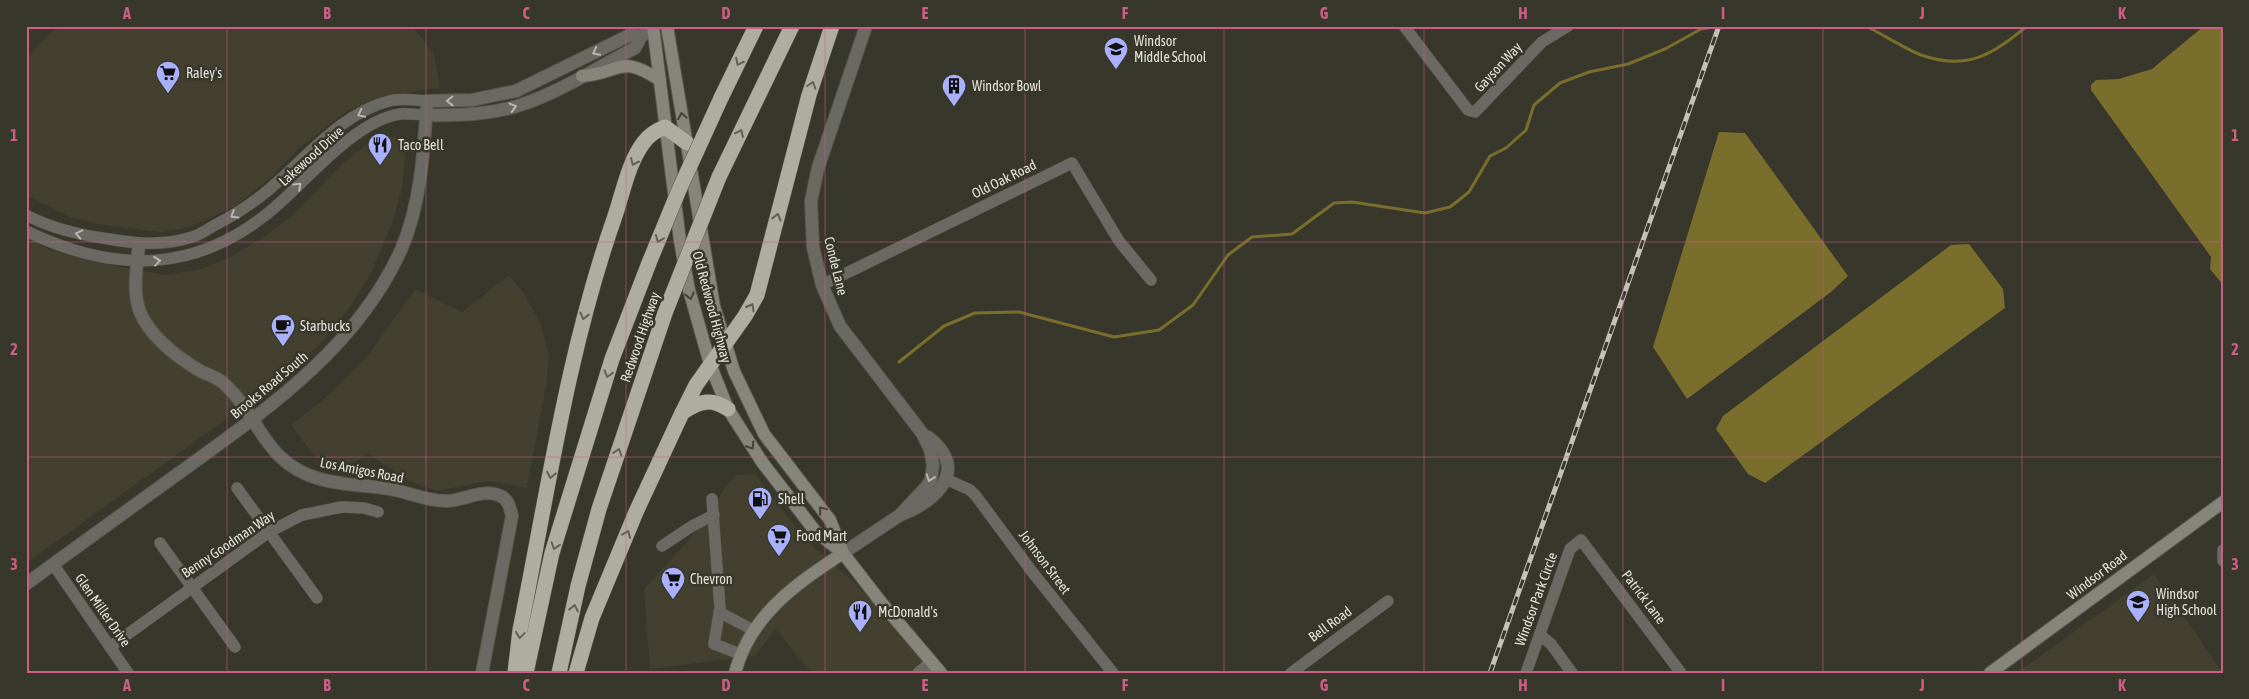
<svg xmlns="http://www.w3.org/2000/svg" width="2249" height="699" font-family="'Asap Condensed',sans-serif">
<rect width="100%" height="100%" fill="#38372c"/>
<!-- built -->
<g fill="#43402f">
<path d="M62 26H412L434 54 440 87 395 95 348 110 299 148 271 177 234 207 187 228 159 232 97 224 70 217 26 195V59L49 34Z"/>
<path d="M396 136 405 155 402 189 392 224 369 277 349 308 323 341 303 360 221 423 26 563V236L50 250 120 267 165 275 198 270 231 257 262 238 291 217 345 161 375 139Z"/>
<path d="M509 275 524 294 541 324 549 356 546 386 527 488 489 481 436 491 409 481 367 453 345 469 315 457 291 425 325 398 370 353 415 289 462 312Z"/>
<path d="M754 473 806 540 855 583 935 672 812 673 776 630 754 656 650 669 644 589 688 541 732 479 737 475Z"/>
<path d="M2154 574 2223 673H2017Z"/>
</g>
<!-- water -->
<g fill="#7a6e2c">
<path d="M2204 26H2223V285L2210 269 2211 257 2091 90V85L2096 80 2119 79 2152 69Z"/>
<path d="M1719 132 1745 133 1848 276 1831 292 1687 399 1653 347Z"/>
<path d="M1969 244 2003 289 2005 308 1765 483 1748 474 1716 429 1723 416 1951 245Z"/>
</g>
<g fill="none" stroke-linecap="round" stroke-linejoin="round">
<!-- stream -->
<g stroke="#7a6e2c" stroke-width="3">
<path d="M1866 26C1884 35 1903 48 1921 55 1967 71 1992 55 2027 26"/>
<path d="M899 362 944 326 975 313 1019 312 1114 337 1159 330 1193 305 1228 255 1252 237 1292 234 1334 203 1352 202 1425 213 1450 207 1469 192 1490 156 1506 148 1526 130 1534 105 1560 83 1589 72 1628 64 1665 49 1701 29 1719 26"/>
</g>
<defs>
<g id="minor">
<path d="M1404 26 1468 110 1475 112 1542 42 1568 26"/>
<path d="M26 215C52 229 80 235 109 239 137 244 164 246 192 237 200 235 208 229 215 225 233 216 250 205 266 192 304 161 339 114 389 101 402 98 415 100 427 101"/>
<path d="M26 231C119 276 204 273 282 201 312 174 358 120 400 114 408 113 418 115 426 115"/>
<path d="M822 285 1072 163 1119 241 1151 280"/>
<path d="M946 479 970 490 976 496 1033 573 1113 673"/>
<path d="M237 488 317 598"/>
<path d="M712 499 720 608 714 644 740 654"/>
<path d="M160 543 235 647"/>
<path d="M662 546 692 526 714 515"/>
<path d="M2223 550V561"/>
<path d="M53 564 128 673"/>
<path d="M719 612 753 630"/>
<path d="M1540 635 1551 644 1572 673"/>
<path d="M110 647 269 532 302 515 342 507 364 508 378 512"/>
<path d="M918 673 932 661"/>
<path d="M1291 673 1388 601"/>
<path d="M1526 673 1570 549 1581 540 1681 673"/>
</g>
<g id="tertiary">
<path d="M426 115C456 116 485 115 514 107 556 95 596 68 635 48L641 36"/>
<path d="M139 244C137 265 132 291 140 312 151 338 178 358 202 372 209 375 216 377 222 382 260 414 262 463 320 479 344 486 370 485 395 490 413 494 427 501 446 501 463 501 481 489 498 495 508 498 510 507 512 516L482 673"/>
<path d="M900 515C936 502 971 469 928 437"/>
<path d="M843 553 900 515 927 486 931 480 933 465 930 449 922 433 840 326 822 285 813 247 811 201 818 168 866 26"/>
<path d="M26 584C79 545 132 507 186 468 269 408 357 347 401 250 421 204 424 150 427 101L472 100 516 91 630 35 641 36 653 29"/>
</g>
<g id="secondary">
<path d="M653 26 680 241 689 290 710 364 728 409 762 462 815 531 843 553 880 601 941 673"/>
<path d="M667 26 714 306 734 371 764 434 830 520 842 550"/>
<path d="M582 76C622 73 618 53 660 80"/>
<path d="M735 673C750 615 796 584 843 553"/>
<path d="M1990 673 2223 502"/>
</g>
<g id="motorway">
<path d="M721 98 756 26"/>
<path d="M719 177 792 26"/>
<path d="M683 412C700 401 711 398 728 409"/>
<path d="M515 673 520 630C548 491 568 349 615 216 623 192 629 161 644 142 650 134 657 130 665 127L687 143"/>
<path d="M526 673 552 553 612 359 649 263"/>
<path d="M559 673 578 586 599 509 665 313"/>
<path d="M576 673 592 618 636 512 682 413 696 385 745 316 757 295 809 95 832 26"/>
</g>
</defs>
<!-- minor casing -->
<use href="#minor" stroke="#57564b" stroke-width="12"/>
<!-- tertiary casing -->
<use href="#tertiary" stroke="#57564b" stroke-width="14"/>
<!-- secondary casing -->
<use href="#secondary" stroke="#57564b" stroke-width="14"/>
<!-- motorway casing -->
<use href="#motorway" stroke="#57564b" stroke-width="16"/>
<!-- minor -->
<use href="#minor" stroke="#6a6964" stroke-width="11"/>
<!-- tertiary -->
<use href="#tertiary" stroke="#6a6964" stroke-width="12"/>
<!-- secondary -->
<use href="#secondary" stroke="#86857c" stroke-width="12"/>
<!-- motorway -->
<use href="#motorway" stroke="#afada0" stroke-width="15"/>
<defs>
<path id="rail" d="M1490 673 1719 26"/>
</defs>
<!-- rail casing -->
<use href="#rail" stroke="#c3c2ba" stroke-width="5"/>
<!-- rail -->
<use href="#rail" stroke="#38372c" stroke-width="3" stroke-dasharray="9" stroke-linecap="butt"/>
<defs>
<g id="motorway-bridge">
<path d="M649 263 679 190 721 98"/>
<path d="M665 313 719 177"/>
</g>
</defs>
<!-- motorway-bridge casing -->
<use href="#motorway-bridge" stroke="#57564b" stroke-width="16" stroke-linecap="butt"/>
<!-- motorway-bridge -->
<use href="#motorway-bridge" stroke="#afada0" stroke-width="15"/>
</g>
<!-- one-way arrows -->
<defs><path id="oneway-chevron" d="M-2-3.5L2.5 0L-2 3.5" fill="none" stroke-width="1.6" stroke-linecap="round" stroke-linejoin="round" transform="scale(1.25)"/></defs>
<g stroke="#b8b7b1">
<use href="#oneway-chevron" transform="translate(596 52) rotate(153)"/>
<use href="#oneway-chevron" transform="translate(450 101) rotate(179)"/>
<use href="#oneway-chevron" transform="translate(513 107) rotate(-16)"/>
<use href="#oneway-chevron" transform="translate(361 114) rotate(154)"/>
<use href="#oneway-chevron" transform="translate(298 186) rotate(-44)"/>
<use href="#oneway-chevron" transform="translate(234 215) rotate(148)"/>
<use href="#oneway-chevron" transform="translate(79 234) rotate(-167)"/>
<use href="#oneway-chevron" transform="translate(157 261) rotate(-7)"/>
<use href="#oneway-chevron" transform="translate(930 478) rotate(109)"/>
</g>
<g stroke="#626055">
<use href="#oneway-chevron" transform="translate(739 62) rotate(116)"/>
<use href="#oneway-chevron" transform="translate(812 85) rotate(-72)"/>
<use href="#oneway-chevron" transform="translate(740 133) rotate(-65)"/>
<use href="#oneway-chevron" transform="translate(634 162) rotate(114)"/>
<use href="#oneway-chevron" transform="translate(777 217) rotate(-76)"/>
<use href="#oneway-chevron" transform="translate(659 239) rotate(112)"/>
<use href="#oneway-chevron" transform="translate(751 307) rotate(-60)"/>
<use href="#oneway-chevron" transform="translate(584 316) rotate(104)"/>
<use href="#oneway-chevron" transform="translate(608 374) rotate(107)"/>
<use href="#oneway-chevron" transform="translate(618 452) rotate(-72)"/>
<use href="#oneway-chevron" transform="translate(551 475) rotate(101)"/>
<use href="#oneway-chevron" transform="translate(627 534) rotate(-67)"/>
<use href="#oneway-chevron" transform="translate(555 546) rotate(107)"/>
<use href="#oneway-chevron" transform="translate(574 608) rotate(-78)"/>
<use href="#oneway-chevron" transform="translate(520 635) rotate(98)"/>
</g>
<g stroke="#444338">
<use href="#oneway-chevron" transform="translate(682 116) rotate(-100)"/>
<use href="#oneway-chevron" transform="translate(690 296) rotate(76)"/>
<use href="#oneway-chevron" transform="translate(751 446) rotate(57)"/>
<use href="#oneway-chevron" transform="translate(822 510) rotate(-129)"/>
</g>
<!-- grid -->
<path fill="none" stroke="#cd5e87" stroke-width="1" stroke-opacity="0.55" d="M227 26V673M426 26V673M626 26V673M825 26V673M1025 26V673M1224 26V673M1424 26V673M1623 26V673M1823 26V673M2022 26V673M26 242H2223M26 457H2223"/>
<!-- icons -->
<defs>
<symbol id="school-pin" viewBox="-11 -11 22 30"><path d="M0 17L-7.5 6A9.5 9.5 0 1 1 7.5 6Z" fill="#a9b0fc" stroke="#38372c"/><path d="M0-5L7-2L0 1L-7-2ZM-4 1L0 2.5L4 1V4Q0 6-4 4Z" fill="#111"/></symbol>
<symbol id="supermarket-pin" viewBox="-11 -11 22 30"><path d="M0 17L-7.5 6A9.5 9.5 0 1 1 7.5 6Z" fill="#a9b0fc" stroke="#38372c"/><path d="M-6-5.5h2.5l.6 2H6L4.5 2H-2.5L-4.4-4H-6ZM-1.5 3.2a1.3 1.3 0 1 0 .1 0ZM3 3.2a1.3 1.3 0 1 0 .1 0Z" fill="#111"/></symbol>
<symbol id="building-pin" viewBox="-11 -11 22 30"><path d="M0 17L-7.5 6A9.5 9.5 0 1 1 7.5 6Z" fill="#a9b0fc" stroke="#38372c"/><path d="M-4-6H4V6H1V3H-1V6H-4ZM-2.5-4.3h1.7v1.8h-1.7ZM.8-4.3h1.7v1.8H.8ZM-2.5-1h1.7V.8h-1.7ZM.8-1h1.7V.8H.8Z" fill="#111"/></symbol>
<symbol id="restaurant-pin" viewBox="-11 -11 22 30"><path d="M0 17L-7.5 6A9.5 9.5 0 1 1 7.5 6Z" fill="#a9b0fc" stroke="#38372c"/><path d="M-5-6h1v4h1v-4h1v4h1v-4h1v5L-1.5 .5V6h-2V.5L-5-1ZM5-6V6H3V1.5H1.5Q1.5-4 5-6Z" fill="#111"/></symbol>
<symbol id="cafe-pin" viewBox="-11 -11 22 30"><path d="M0 17L-7.5 6A9.5 9.5 0 1 1 7.5 6Z" fill="#a9b0fc" stroke="#38372c"/><path d="M-5.5-4.5H6V0H3Q3 3.5 0 3.5H-2.5Q-5.5 3.5-5.5 0ZM3-3.2v2h1.7v-2ZM-6 4.5H4V6H-6Z" fill="#111"/></symbol>
<symbol id="fuel-pin" viewBox="-11 -11 22 30"><path d="M0 17L-7.5 6A9.5 9.5 0 1 1 7.5 6Z" fill="#a9b0fc" stroke="#38372c"/><path d="M-5.5-6h7V0h2V4h1.3V-2.5L3-4.5l.8-.8L6-3V5H2.5V1h-1V6h-7ZM-4.2-4.7v3.2H.2V-4.7Z" fill="#111"/></symbol>
</defs>
<g fill-rule="evenodd">
<use href="#school-pin" x="1102" y="35" width="28" height="38"/>
<use href="#supermarket-pin" x="154" y="59" width="28" height="38"/>
<use href="#building-pin" x="940" y="72" width="28" height="38"/>
<use href="#restaurant-pin" x="366" y="131" width="28" height="38"/>
<use href="#cafe-pin" x="269" y="312" width="28" height="38"/>
<use href="#fuel-pin" x="746" y="485" width="28" height="38"/>
<use href="#supermarket-pin" x="765" y="522" width="28" height="38"/>
<use href="#supermarket-pin" x="659" y="565" width="28" height="38"/>
<use href="#school-pin" x="2124" y="588" width="28" height="38"/>
<use href="#restaurant-pin" x="846" y="598" width="28" height="38"/>
</g>
<g text-anchor="middle" dominant-baseline="central" stroke-width="5" stroke-linejoin="round" paint-order="stroke">
<!-- poi labels -->
<g font-size="14" fill="#e2e1da" stroke="#38372c" text-anchor="start">
<text x="1134" y="41">Windsor<tspan x="1134" dy="16">Middle School</tspan></text>
<text x="186" y="73">Raley's</text>
<text x="972" y="86">Windsor Bowl</text>
<text x="398" y="145">Taco Bell</text>
<text x="300" y="326">Starbucks</text>
<text x="778" y="499">Shell</text>
<text x="796" y="536">Food Mart</text>
<text x="690" y="579">Chevron</text>
<text x="2156" y="594">Windsor<tspan x="2156" dy="16">High School</tspan></text>
<text x="878" y="612">McDonald's</text>
</g>
<!-- street labels -->
<g font-size="14" fill="#e2e1da" stroke="#38372c">
<text transform="translate(1498 67) rotate(-47)">Gayson Way</text>
<text transform="translate(311 156) rotate(-42)">Lakewood Drive</text>
<text transform="translate(1004 179) rotate(-26)">Old Oak Road</text>
<text transform="translate(836 266) rotate(76)">Conde Lane</text>
<text transform="translate(712 307) rotate(75)">Old Redwood Highway</text>
<text transform="translate(640 337) rotate(-71)">Redwood Highway</text>
<text transform="translate(269 385) rotate(-40)">Brooks Road South</text>
<text transform="translate(362 470) rotate(11)">Los Amigos Road</text>
<text transform="translate(228 544) rotate(-34)">Benny Goodman Way</text>
<text transform="translate(1045 562) rotate(53)">Johnson Street</text>
<text transform="translate(2097 575) rotate(-37)">Windsor Road</text>
<text transform="translate(1644 597) rotate(53)">Patrick Lane</text>
<text transform="translate(1536 599) rotate(-70)">Windsor Park Circle</text>
<text transform="translate(103 610) rotate(55)">Glen Miller Drive</text>
<text transform="translate(1330 624) rotate(-36)">Bell Road</text>
</g>
</g>
<!-- border -->
<rect width="2249" height="699" fill="none" stroke="#38372c" stroke-width="55"/>
<rect x="28" y="28" width="2194" height="644" fill="none" stroke="#cd5e87" stroke-width="2"/>
<g font-size="16" text-anchor="middle" font-weight="bold" fill="#cd5e87">
<text x="127" y="19">A</text>
<text x="327" y="19">B</text>
<text x="526" y="19">C</text>
<text x="726" y="19">D</text>
<text x="925" y="19">E</text>
<text x="1125" y="19">F</text>
<text x="1324" y="19">G</text>
<text x="1523" y="19">H</text>
<text x="1723" y="19">I</text>
<text x="1922" y="19">J</text>
<text x="2122" y="19">K</text>
<text x="14" y="141">1</text>
<text x="2235" y="141">1</text>
<text x="14" y="355">2</text>
<text x="2235" y="355">2</text>
<text x="14" y="570">3</text>
<text x="2235" y="570">3</text>
<text x="127" y="691">A</text>
<text x="327" y="691">B</text>
<text x="526" y="691">C</text>
<text x="726" y="691">D</text>
<text x="925" y="691">E</text>
<text x="1125" y="691">F</text>
<text x="1324" y="691">G</text>
<text x="1523" y="691">H</text>
<text x="1723" y="691">I</text>
<text x="1922" y="691">J</text>
<text x="2122" y="691">K</text>
</g>
</svg>
